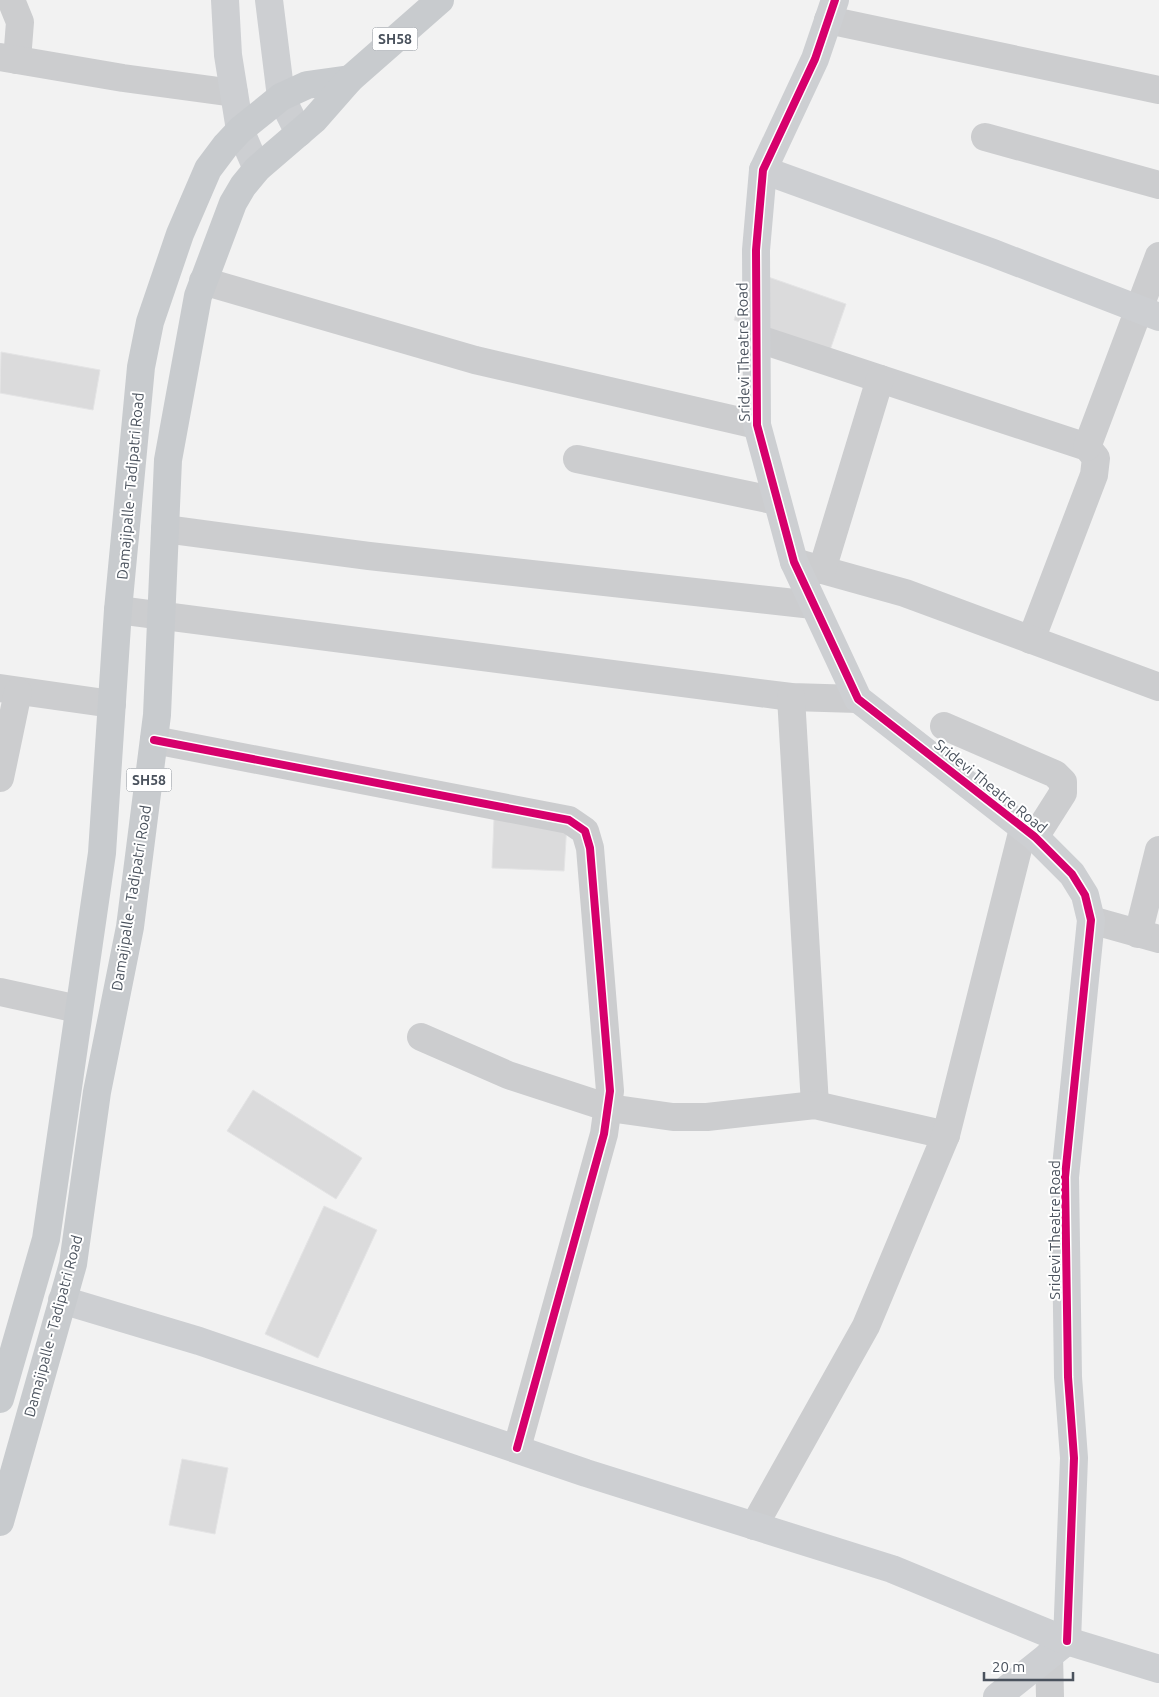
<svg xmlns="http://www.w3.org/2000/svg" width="1159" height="1697" font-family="Ubuntu,sans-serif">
<rect width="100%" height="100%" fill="#f2f2f2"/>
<!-- building -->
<g fill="#dbdbdc" stroke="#e4e4e5">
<path d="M751 271 846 304 829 353 734 320Z"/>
<path d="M1 352 100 370 93 410 0 393Z"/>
<path d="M494 819 567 823 564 871 492 868Z"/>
<path d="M253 1090 362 1158 336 1199 227 1131Z"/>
<path d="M324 1206 377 1230 318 1358 265 1334Z"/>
<path d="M182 1459 228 1468 215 1534 169 1525Z"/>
</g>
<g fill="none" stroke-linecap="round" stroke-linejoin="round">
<!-- street -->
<g stroke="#cccdcf" stroke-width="28">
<path d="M11 0 20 22 17 60"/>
<path d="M828 20 1159 90"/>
<path d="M0 57 123 78 234 93"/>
<path d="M985 137 1159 185"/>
<path d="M203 281 475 360 757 425"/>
<path d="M756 338 1087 447 1096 458 1094 475 1031 640"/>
<path d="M1087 447 1159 256"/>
<path d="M577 459 777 501"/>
<path d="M165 529 369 556 813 605"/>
<path d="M794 562 905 593 1159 687"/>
<path d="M822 570 880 379"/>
<path d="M118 610 791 697 858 699"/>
<path d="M0 688 112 704"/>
<path d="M791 697 815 1105"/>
<path d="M944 726 1055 774 1063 782V793L1035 837"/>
<path d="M154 740 569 820 585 831 590 848 610 1091 604 1134 517 1448"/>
<path d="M0 778 18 692"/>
<path d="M1091 920 1159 939"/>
<path d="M1138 934 1159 850"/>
<path d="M0 992 78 1009"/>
<path d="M421 1037 508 1075 609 1108 673 1117H707L815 1105 946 1135"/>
<path d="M754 1526 866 1326 946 1135 1023 829"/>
<path d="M1049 1655 1050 1697"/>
</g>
<!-- secondary -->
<g stroke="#cdcfd2" stroke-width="28">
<path d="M225 0 228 55 240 130 257 169"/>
<path d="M269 0 281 97 299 133"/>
<path d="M835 0 815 59 763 170 756 250 757 425 794 562 858 699 1035 837 1072 874 1085 895 1091 920 1065 1177 1068 1377 1074 1458 1067 1641 997 1697"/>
<path d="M763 170 993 253 1159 317"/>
<path d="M62 1300 199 1341 586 1473 892 1569 1067 1641 1159 1669"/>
</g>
<!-- primary -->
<g stroke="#c8cbce" stroke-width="28">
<path d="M0 1399 46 1239 102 853 118 610 141 367 150 322 180 234 208 169 226 145 240 130 281 97 307 85 350 79"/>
<path d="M0 1522 73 1264 97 1092 130 927 157 715 168 460 198 296 233 203 243 186 257 169 314 120 350 79 440 0"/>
</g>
<defs>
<g id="cycleway">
<path d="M835 0 815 59 763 170 756 250 757 425 794 562 858 699 1035 837 1072 874 1085 895 1091 920 1065 1177 1068 1377 1074 1458 1067 1641"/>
<path d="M154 740 569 820 585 831 590 848 610 1091 604 1134 517 1448"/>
</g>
</defs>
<!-- cycleway casing -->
<use href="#cycleway" stroke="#fff" stroke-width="11"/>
<!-- cycleway -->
<use href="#cycleway" stroke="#d6006c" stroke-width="8"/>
</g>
<g text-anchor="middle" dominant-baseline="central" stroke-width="4" stroke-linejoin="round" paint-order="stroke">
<!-- shield labels -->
<g fill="#fff" stroke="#80868e" stroke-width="1">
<rect x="372.5" y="27.5" width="45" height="23" rx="4"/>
<rect x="126.5" y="768.5" width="45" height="23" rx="4"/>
</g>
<g font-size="14" font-weight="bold" fill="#4a525d">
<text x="395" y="39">SH58</text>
<text x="149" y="780">SH58</text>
</g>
<!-- street labels -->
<g font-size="15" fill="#4a525d" stroke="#fff">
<text transform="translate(743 352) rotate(-91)">Sridevi Theatre Road</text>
<text transform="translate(130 486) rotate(-85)">Damajipalle - Tadipatri Road</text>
<text transform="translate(991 786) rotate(39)">Sridevi Theatre Road</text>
<text transform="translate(131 898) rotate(-81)">Damajipalle - Tadipatri Road</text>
<text transform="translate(1054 1230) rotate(-90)">Sridevi Theatre Road</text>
<text transform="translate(53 1326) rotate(-75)">Damajipalle - Tadipatri Road</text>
</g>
</g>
<!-- scale -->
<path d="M984 1672v8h89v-8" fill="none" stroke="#4a525d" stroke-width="2.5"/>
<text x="992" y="1672" font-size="15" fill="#4a525d" stroke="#ffffff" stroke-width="4" paint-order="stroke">20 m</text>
</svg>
